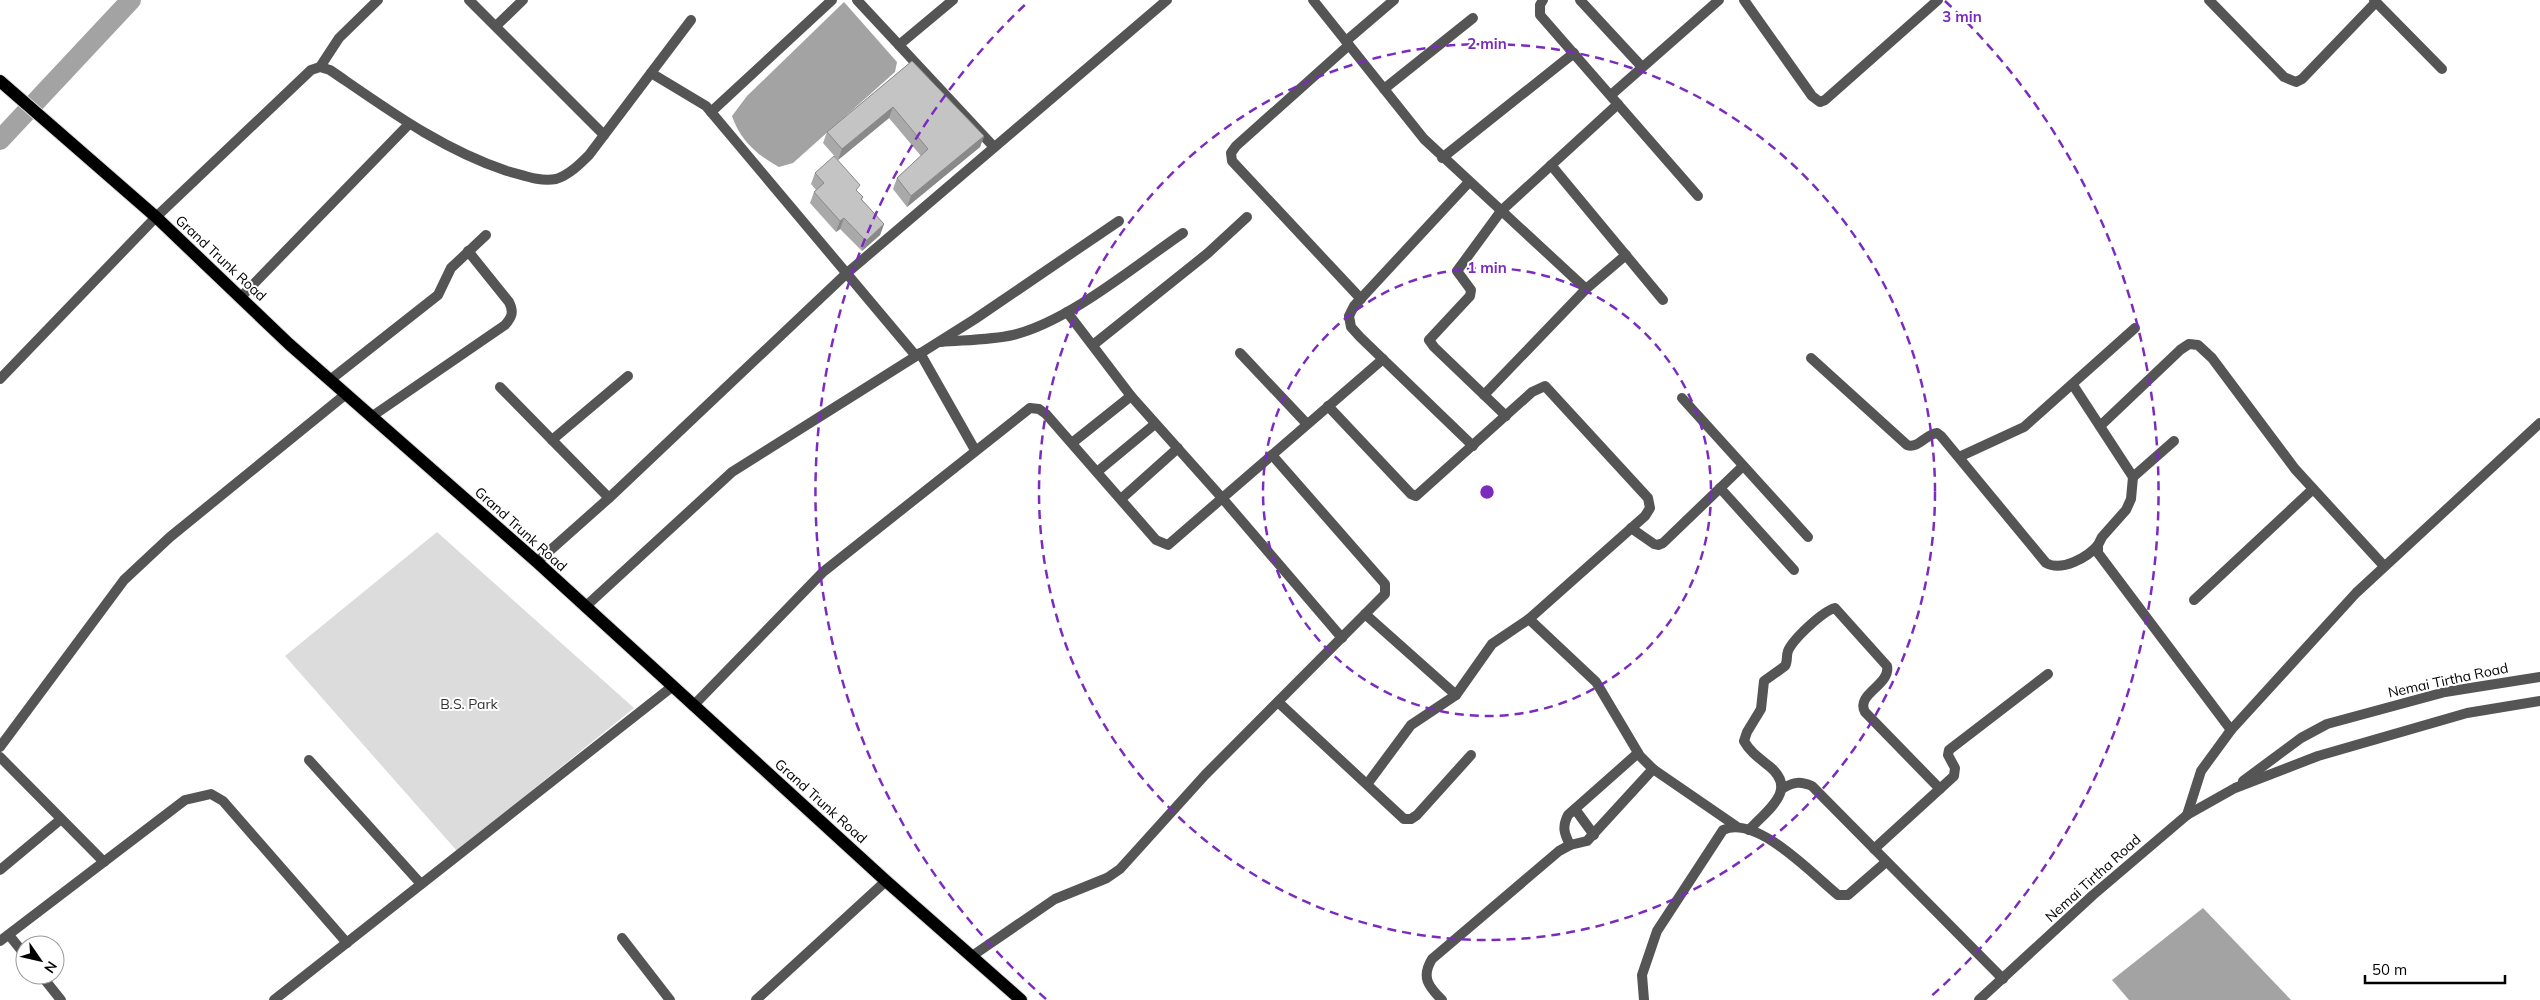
<svg xmlns="http://www.w3.org/2000/svg" width="2540" height="1000" font-family="Mulish,sans-serif">
<rect width="100%" height="100%" fill="#fff"/>
<!-- green -->
<path fill="#dcdcdc" d="M437 532 634 708 457 851 285 656Z"/>
<!-- water -->
<g fill="#a3a3a3">
<path d="M844 2 897 62 895 72 793 163 779 167C757 155 740 140 732 116L747 96Z"/>
<path d="M2203 908 2291 1000H2129L2112 980Z"/>
</g>
<g fill="none" stroke-linecap="round" stroke-linejoin="round">
<!-- canal -->
<path stroke="#a3a3a3" stroke-width="20" d="M0 140 131 0"/>
<defs>
<path id="primary" d="M0 81 156 217 289 344 537 562 886 881 1021 1000"/>
</defs>
<!-- primary casing -->
<use href="#primary" stroke="#dbdbdb" stroke-width="14"/>
<!-- minor -->
<g stroke="#555" stroke-width="10">
<path d="M469 0 604 135"/>
<path d="M857 0 994 147"/>
<path d="M1313 0 1424 139 1586 289"/>
<path d="M1543 0 1540 5V15L1698 196"/>
<path d="M1580 0 1642 67"/>
<path d="M1744 0 1812 96 1820 102 1825 100 1938 0"/>
<path d="M2209 0 2284 77 2296 82 2302 79 2376 2"/>
<path d="M2374 0 2442 69"/>
<path d="M496 26 523 0"/>
<path d="M1346 41 1394 0"/>
<path d="M899 45 953 0"/>
<path d="M1349 45 1236 146 1231 153 1232 161 1361 299"/>
<path d="M320 67 339 38 378 0"/>
<path d="M651 73 706 106 916 356"/>
<path d="M1384 89 1473 18"/>
<path d="M1611 95 1719 0"/>
<path d="M711 112 832 0"/>
<path d="M1442 158 1574 53"/>
<path d="M1551 165 1663 300"/>
<path d="M1469 182 1354 306 1349 316 1351 327 1360 337 1473 446"/>
<path d="M241 297 409 124"/>
<path d="M1067 312 1131 396 1223 499 1342 638"/>
<path d="M941 342C964 340 990 340 1013 335 1068 322 1136 265 1183 233"/>
<path d="M1093 345 1208 253 1247 217"/>
<path d="M920 353 975 450"/>
<path d="M1240 353 1307 424"/>
<path d="M1811 358 1907 445C1918 449 1926 434 1937 433L1941 436 2046 563C2062 572 2088 557 2098 545"/>
<path d="M0 379 156 217 311 70 320 67 330 70C387 109 441 149 507 171 523 175 539 182 556 179 569 175 580 164 589 155L691 20"/>
<path d="M330 380 438 295 451 268 486 235"/>
<path d="M2073 385 2133 477 2131 499 2126 510 2102 537 2098 545V553L2231 730"/>
<path d="M500 387 609 498"/>
<path d="M1484 395 1586 289 1626 255"/>
<path d="M1682 398 1808 537"/>
<path d="M1328 406 1411 494 1416 496 1532 392 1545 386 1648 498 1650 508 1645 516 1529 619 1492 644 1456 695 1411 725 1368 783"/>
<path d="M1506 416 1434 347 1429 340 1470 296 1471 290 1457 271 1501 211 1618 104"/>
<path d="M371 417 505 325C512 317 514 312 509 302L468 251"/>
<path d="M2100 426 2180 350 2189 344 2198 345 2212 358 2295 469 2384 566"/>
<path d="M552 440 628 376"/>
<path d="M1072 443 1131 396"/>
<path d="M1959 457 2024 427 2135 328"/>
<path d="M1097 472 1155 424"/>
<path d="M2133 477 2174 441"/>
<path d="M1720 488 1794 570"/>
<path d="M1121 499 1178 448"/>
<path d="M1631 528 1654 544 1658 545 1663 543 1743 466"/>
<path d="M537 562 609 498 847 273 1167 0"/>
<path d="M2194 600 2313 489"/>
<path d="M585 607 732 472 975 319 1119 221"/>
<path d="M1365 614 1456 695"/>
<path d="M1529 619 1596 682 1640 756 1653 769 1736 826"/>
<path d="M1278 702 1404 819H1411L1417 815 1471 755"/>
<path d="M693 706 823 572 1030 408 1039 409 1046 414 1156 540 1168 545 1383 359"/>
<path d="M0 747 124 580 170 537 346 394"/>
<path d="M0 757 104 862"/>
<path d="M309 760 421 884"/>
<path d="M1783 788C1794 782 1800 781 1812 786L2003 979"/>
<path d="M1575 809 1594 835"/>
<path d="M2187 815 2201 771 2231 730 2356 593 2540 423"/>
<path d="M1749 830C1767 810 1799 790 1769 766 1759 758 1750 752 1744 741L1747 732 1761 709 1764 681 1785 666C1788 661 1786 656 1788 651 1793 639 1823 611 1835 608L1887 666C1891 685 1855 694 1865 712L1940 789"/>
<path d="M1570 845C1564 833 1562 827 1568 815L1638 753"/>
<path d="M1874 849 1954 776 1955 768 1948 755 1949 750 2048 674"/>
<path d="M0 870 60 820"/>
<path d="M9 935 25 955"/>
<path d="M622 938 670 1000"/>
<path d="M0 941 185 800 211 794 223 801 347 943"/>
<path d="M972 956 1055 899 1107 878 1120 869 1205 775 1385 594V584L1272 455"/>
<path d="M41 975 61 1000"/>
<path d="M274 1000 673 686"/>
<path d="M756 1000 886 881"/>
<path d="M1442 1000C1428 986 1421 977 1432 959L1559 851 1570 845 1587 841 1653 769"/>
<path d="M1644 1000 1642 975 1657 931 1723 830C1757 814 1813 875 1838 895H1848L1886 862"/>
</g>
<!-- tertiary -->
<g stroke="#555" stroke-width="10">
<path d="M2243 781 2301 738 2327 724 2445 692 2540 677"/>
<path d="M1979 1000 2093 895 2187 815 2235 788 2318 756 2467 713 2540 701"/>
</g>
<!-- primary -->
<use href="#primary" stroke="#000" stroke-width="12"/>
</g>
<!-- wall -->
<g fill="#a9a9a9">
<path d="M912 61 984 136 980 147 907 207 893 189 897 178 921 156 889 118 838 160 823 143 827 132Z"/>
<path d="M815 173 858 192 863 197 862 200 884 224 880 235 862 251 840 229 836 232 810 203 814 192 816 190 811 184Z"/>
</g>
<!-- shaded-wall -->
<g fill="#898989">
<path d="M893 107 889 118 838 160 842 149Z"/>
<path d="M984 136 980 147 907 207 911 196Z"/>
<path d="M844 218 840 229 836 232 840 221Z"/>
<path d="M884 224 880 235 862 251 866 241Z"/>
</g>
<!-- building -->
<g fill="#c4c4c4" stroke="#898989">
<path d="M912 61 984 136 911 196 897 178 928 149 893 107 842 149 827 132Z"/>
<path d="M834 156 860 185 856 190 863 197 861 199 884 224 866 241 844 218 840 221 814 192 824 183 815 173Z"/>
</g>
<!-- distance rings -->
<g fill="none" stroke="#7b2cbf" stroke-width="2.5" stroke-dasharray="9 6">
<circle cx="1487" cy="492" r="224"/>
<circle cx="1487" cy="492" r="448"/>
<path d="M1046 999A672 672 0 0 1 1029 1M1945 1A672 672 0 0 1 1928 999"/>
</g>
<g text-anchor="middle" dominant-baseline="central" stroke-width="4" stroke-linejoin="round" paint-order="stroke">
<!-- street labels -->
<g font-size="14" fill="#000" stroke="#fff">
<text transform="translate(221 258) rotate(43)">Grand Trunk Road</text>
<text transform="translate(521 529) rotate(42)">Grand Trunk Road</text>
<text transform="translate(2448 680) rotate(-12)">Nemai Tirtha Road</text>
<text transform="translate(821 801) rotate(42)">Grand Trunk Road</text>
<text transform="translate(2093 878) rotate(-42)">Nemai Tirtha Road</text>
</g>
<!-- park labels -->
<g font-size="14" fill="#333" stroke="#fff">
<text x="469" y="704">B.S. Park</text>
</g>
</g>
<circle cx="1487" cy="492" r="8" fill="#7b2cbf" stroke="#fff" stroke-width="2.5"/>
<g font-size="15" text-anchor="middle" font-weight="bold" fill="#7b2cbf" stroke="#fff" stroke-width="4" stroke-linejoin="round" paint-order="stroke">
<text x="1962" y="22">3 min</text>
<text x="1487" y="49">2 min</text>
<text x="1487" y="273">1 min</text>
</g>
<!-- north arrow -->
<g transform="translate(40 960) rotate(124)"><circle r="24" fill="#ffffff" stroke="#999999"/>
<path d="M0-4L9 19L0 12L-9 19Z" fill="#000000"/>
<text y="-8" font-size="14" font-weight="bold" text-anchor="middle" fill="#000000">N</text>
</g>
<!-- scale -->
<path d="M2365 975v8h140v-8" fill="none" stroke="#000000" stroke-width="2.5"/>
<text x="2372" y="975" font-size="15" fill="#000000" stroke="#ffffff" stroke-width="4" paint-order="stroke">50 m</text>
</svg>
